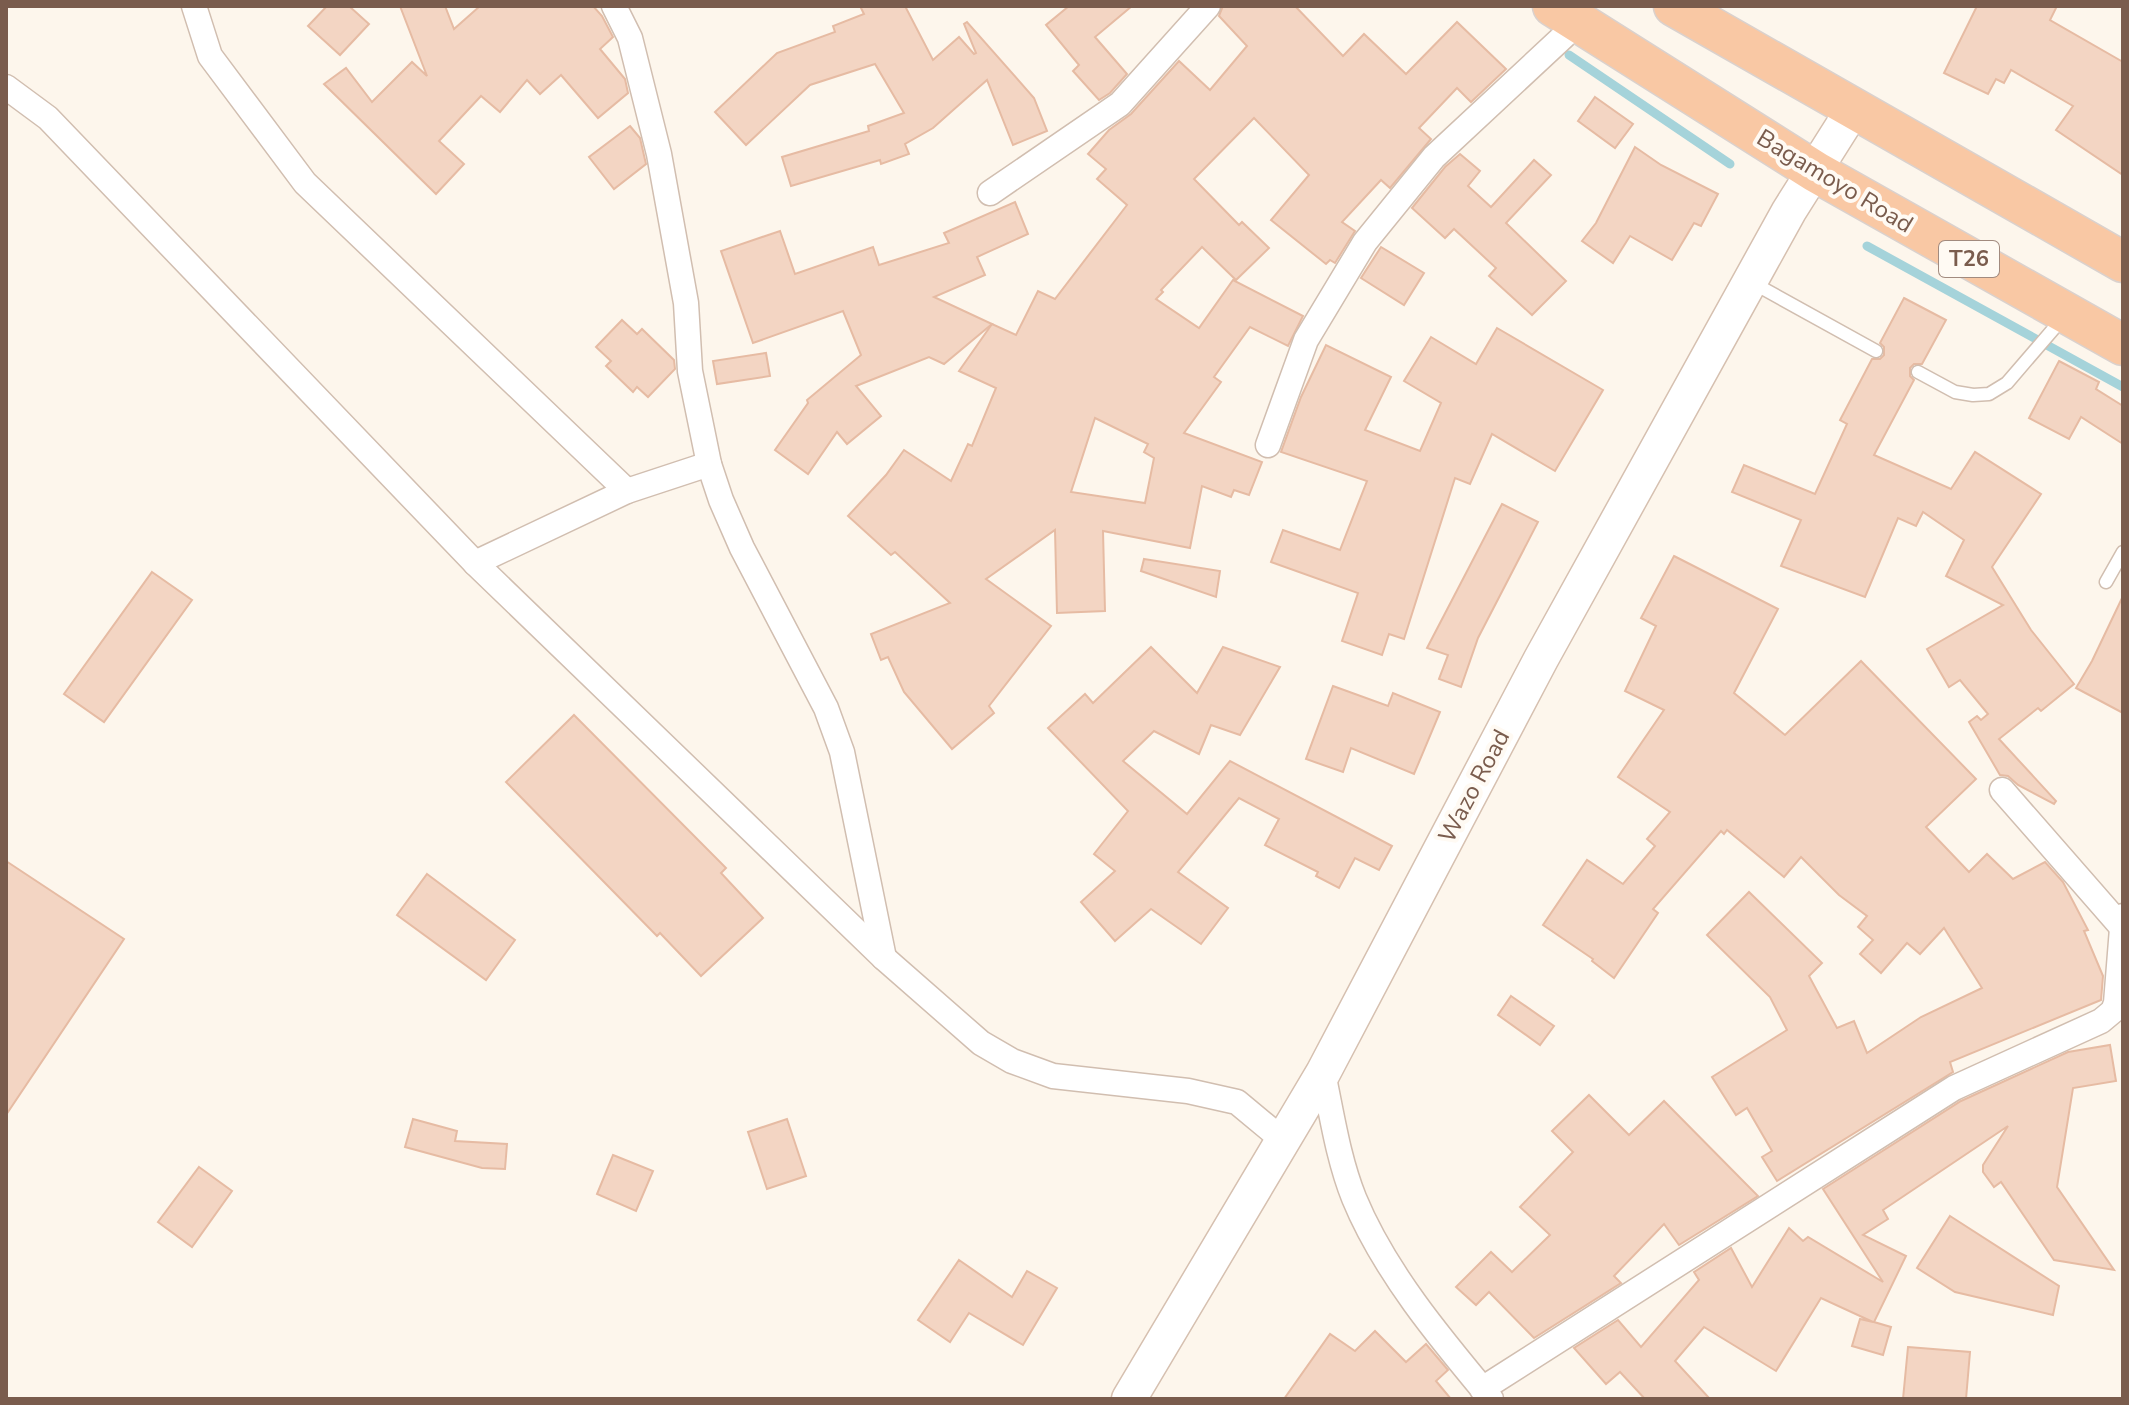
<svg xmlns="http://www.w3.org/2000/svg" width="2129" height="1405" font-family="'Nunito Sans',sans-serif">
<rect width="100%" height="100%" fill="#fdf6ec"/>
<g fill="none" stroke-linecap="round" stroke-linejoin="round">
<!-- stream -->
<g stroke="#a5d3da" stroke-width="9">
<path d="M1569 55 1730 164"/>
<path d="M1867 246 2123 387"/>
</g>
</g>
<!-- building -->
<g fill="#f3d5c3" stroke="#e6bba3" stroke-width="2" fill-rule="evenodd">
<path d="M327 6H349L369 24 340 55 308 26Z"/>
<path d="M400 6H445L454 29 480 6H593L602 16 613 37 600 49 625 79 628 93 598 118 561 75 540 94 527 80 500 112 481 96 439 141 464 164 436 194 324 84 346 68 372 102 412 62 427 76Z"/>
<path d="M860 6H905L933 60 959 37 974 54 976 53 964 24 967 22 1034 98 1047 131 1013 145 987 80 933 128 905 144 909 154 881 164 880 160 791 186 782 157 869 131 868 126 904 113 875 64 810 85 746 145 715 112 777 53 835 32 833 26 864 14Z"/>
<path d="M1069 6H1132L1095 37 1127 74 1110 93 1099 100 1073 71 1079 65 1046 25Z"/>
<path d="M1223 6H1295L1343 56 1364 34 1406 74 1457 22 1506 69 1471 102 1457 88 1419 128 1431 139 1390 188 1381 180 1342 222 1355 231 1335 263 1330 260 1326 264 1271 220 1309 175 1254 118 1194 179 1239 225 1242 222 1269 248 1236 280 1202 247 1161 290 1163 292 1156 299 1199 328 1233 280 1303 316 1288 346 1250 327 1214 377 1221 382 1184 433 1262 462 1249 495 1234 490 1231 497 1202 486 1190 548 1103 531 1105 611 1057 613 1055 530 986 579 1051 626 989 706 994 713 952 749 904 692 888 657 881 660 871 634 950 603 895 552 891 555 848 516 886 475 904 450 951 481 968 444 972 446 996 388 959 371 992 324 1016 335 1038 291 1055 299 1127 205 1097 179 1106 169 1088 154 1109 130 1131 114 1179 61 1210 90 1247 46 1219 16ZM1095 418 1148 444 1144 452 1154 458 1145 503 1071 492Z"/>
<path d="M1977 6H2057L2050 20 2123 62V175L2056 130 2073 106 2011 70 2004 83 1996 79 1988 94 1944 73Z"/>
<path d="M1595 97 1633 124 1615 148 1578 121Z"/>
<path d="M630 126 640 138 646 164 614 189 589 157Z"/>
<path d="M1635 147 1661 165 1718 194 1701 226 1694 223 1672 260 1630 236 1613 263 1582 241 1596 223Z"/>
<path d="M1460 154 1480 171 1468 186 1491 207 1534 160 1551 175 1506 223 1566 281 1532 315 1489 276 1496 268 1454 229 1445 238 1412 208 1445 167Z"/>
<path d="M1015 202 1028 234 977 257 985 275 934 297 992 324 944 364 929 357 856 386 881 416 847 444 837 432 808 474 775 450 808 403 807 400 861 355 843 311 753 343 721 251 780 231 795 274 873 247 879 265 949 243 944 233Z"/>
<path d="M1381 247 1424 273 1404 305 1361 278Z"/>
<path d="M1904 298 1946 320 1922 364H1914L1910 368V376L1914 380 1874 455 1951 489 1975 452 2041 494 1992 567 2031 630 2074 684 2041 711 2038 708 1999 739 2056 801 2054 804 2018 785 2008 776 2000 775 1969 722 1977 716 1981 720 1988 714 1960 680 1949 687 1927 649 2003 605 1946 576 1964 540 1923 512 1916 526 1898 518 1865 597 1781 566 1801 520 1732 492 1744 465 1815 494 1847 424 1840 420 1872 359H1880L1884 355V347L1880 343Z"/>
<path d="M622 320 637 334 642 329 674 360 675 369 648 397 637 387 633 392 606 366 611 361 596 347Z"/>
<path d="M1497 328 1603 390 1555 471 1492 434 1470 484 1455 478 1404 639 1389 634 1382 655 1342 641 1358 593 1271 562 1283 530 1340 550 1367 481 1281 452 1301 397 1326 345 1391 377 1365 430 1420 451 1441 403 1404 381 1431 337 1476 364Z"/>
<path d="M766 353 770 376 717 384 713 361Z"/>
<path d="M2059 361 2099 382 2096 389 2123 406V444L2081 417 2069 439 2029 418Z"/>
<path d="M1502 504 1538 522 1478 638 1461 687 1439 679 1448 655 1427 648Z"/>
<path d="M1674 556 1778 609 1734 693 1785 735 1861 661 1976 779 1926 827 1969 872 1987 854 2013 879 2045 862 2063 882 2088 930 2084 931 2103 976 2101 1000 1950 1062 1953 1072 1777 1181 1762 1157 1772 1151 1747 1108 1736 1115 1712 1077 1787 1030 1770 997 1707 935 1749 892 1822 963 1809 976 1837 1028 1854 1021 1867 1053 1921 1017 1982 988 1944 928 1920 954 1907 943 1881 973 1860 954 1873 940 1858 927 1867 916 1839 895 1801 857 1784 877 1727 830 1724 834 1721 831 1653 909 1658 913 1614 978 1592 961 1593 959 1543 925 1587 860 1623 884 1655 846 1647 839 1670 812 1618 777 1664 710 1625 691 1656 626 1641 618Z"/>
<path d="M1144 559 1220 571 1216 597 1141 571Z"/>
<path d="M152 572 192 600 104 722 64 694Z"/>
<path d="M2123 596V713L2076 688 2092 661Z"/>
<path d="M1151 647 1197 693 1223 647 1280 667 1240 735 1211 725 1199 754 1154 731 1123 761 1187 814 1230 761 1392 846 1379 870 1355 858 1339 888 1316 876 1318 872 1265 845 1279 819 1239 798 1178 872 1228 908 1201 944 1151 909 1115 941 1081 902 1115 871 1094 854 1128 811 1048 728 1085 694 1093 703Z"/>
<path d="M1333 686 1388 706 1393 693 1440 712 1414 774 1351 748 1343 772 1306 759Z"/>
<path d="M574 715 726 868 721 873 763 918 701 976 660 933 657 936 506 782Z"/>
<path d="M6 861 124 939 6 1115Z"/>
<path d="M427 874 515 940 486 980 397 915Z"/>
<path d="M1511 996 1554 1026 1540 1045 1498 1015Z"/>
<path d="M2110 1045 2116 1081 2073 1088 2057 1187 2114 1270 2054 1260 2001 1182 1994 1187 1983 1172V1165L2008 1126 1883 1210 1888 1219 1863 1235 1906 1256 1874 1322 1891 1327 1883 1355 1852 1346 1860 1319 1873 1322 1821 1298 1776 1371 1704 1327 1675 1361 1710 1399H1645L1620 1372 1606 1384 1574 1348 1618 1320 1641 1347 1699 1280 1694 1272 1731 1248 1752 1287 1789 1228 1803 1241 1808 1237 1883 1282 1823 1189 1961 1101 2068 1052Z"/>
<path d="M1589 1095 1629 1135 1664 1101 1758 1196 1679 1245 1664 1224 1614 1276 1621 1283 1534 1338 1489 1292 1476 1305 1456 1287 1491 1252 1512 1272 1550 1235 1520 1207 1573 1152 1552 1131Z"/>
<path d="M413 1119 457 1131 455 1141 507 1144 505 1169 482 1168 405 1147Z"/>
<path d="M787 1119 806 1176 767 1189 748 1132Z"/>
<path d="M613 1155 653 1171 636 1211 597 1194Z"/>
<path d="M199 1167 232 1191 192 1247 158 1222Z"/>
<path d="M1950 1216 2059 1286 2053 1315 1955 1292 1917 1268Z"/>
<path d="M959 1260 1012 1297 1027 1271 1057 1288 1023 1345 969 1313 950 1342 918 1320Z"/>
<path d="M1375 1331 1406 1362 1426 1344 1448 1370 1436 1381 1451 1399H1284L1330 1334 1355 1351Z"/>
<path d="M1908 1347 1970 1352 1966 1399H1903Z"/>
</g>
<g fill="none" stroke-linecap="round" stroke-linejoin="round">
<defs>
<g id="service">
<path d="M1753 283 1876 351"/>
<path d="M1918 372 1955 392 1973 395 1989 394 2007 383 2062 319"/>
<path d="M2106 582 2123 552"/>
</g>
<g id="minor">
<path d="M194 6 210 56 305 183 627 491"/>
<path d="M614 6 630 38 659 154 686 303 690 371 709 464 721 500 742 548 826 708 842 752 884 958"/>
<path d="M6 87 48 118 475 563 884 958 981 1043 1012 1061 1053 1076 1188 1091 1237 1102 1284 1141"/>
<path d="M990 193 1120 104 1208 6"/>
<path d="M1268 445 1306 340 1365 242 1434 157 1579 22"/>
<path d="M475 563 627 491 709 464"/>
<path d="M2002 790 2120 925"/>
<path d="M1323 1073C1332 1115 1338 1158 1354 1198 1384 1271 1440 1338 1491 1399"/>
<path d="M1482 1389 1954 1088 2101 1021 2113 1011 2116 1003 2123 916"/>
</g>
<path id="secondary" d="M1129 1399 1323 1073 1541 659 1789 211 1854 108"/>
<g id="trunk">
<path d="M1553 6 1816 172 2123 345"/>
<path d="M1674 6 2123 262"/>
</g>
</defs>
<!-- service casing -->
<use href="#service" stroke="#d1beb0" stroke-width="15"/>
<!-- minor casing -->
<use href="#minor" stroke="#d1beb0" stroke-width="27"/>
<!-- secondary casing -->
<use href="#secondary" stroke="#d6c0b0" stroke-width="37"/>
<!-- trunk casing -->
<use href="#trunk" stroke="#dad1cd" stroke-width="43"/>
<!-- service -->
<use href="#service" stroke="#fff" stroke-width="12"/>
<!-- minor -->
<use href="#minor" stroke="#fff" stroke-width="24"/>
<!-- secondary -->
<use href="#secondary" stroke="#fff" stroke-width="34"/>
<!-- trunk -->
<use href="#trunk" stroke="#f9c8a4" stroke-width="40"/>
</g>
<g text-anchor="middle" dominant-baseline="central" stroke-width="8" stroke-linejoin="round" paint-order="stroke">
<!-- shield labels -->
<rect fill="#fffaf3" stroke="#a28b7f" stroke-width="2" x="1939" y="241" width="60" height="36" rx="6"/>
<g font-size="22" font-weight="bold" fill="#7a5c4d">
<text x="1969" y="259">T26</text>
</g>
<!-- street labels -->
<g font-size="24" fill="#7a5c4d" stroke="#fffaf3">
<text transform="translate(1835 181) rotate(31)">Bagamoyo Road</text>
<text transform="translate(1474 786) rotate(-62)">Wazo Road</text>
</g>
</g>
<!-- border -->
<rect width="2129" height="1405" fill="none" stroke="#7a5c4d" stroke-width="16"/>
</svg>
